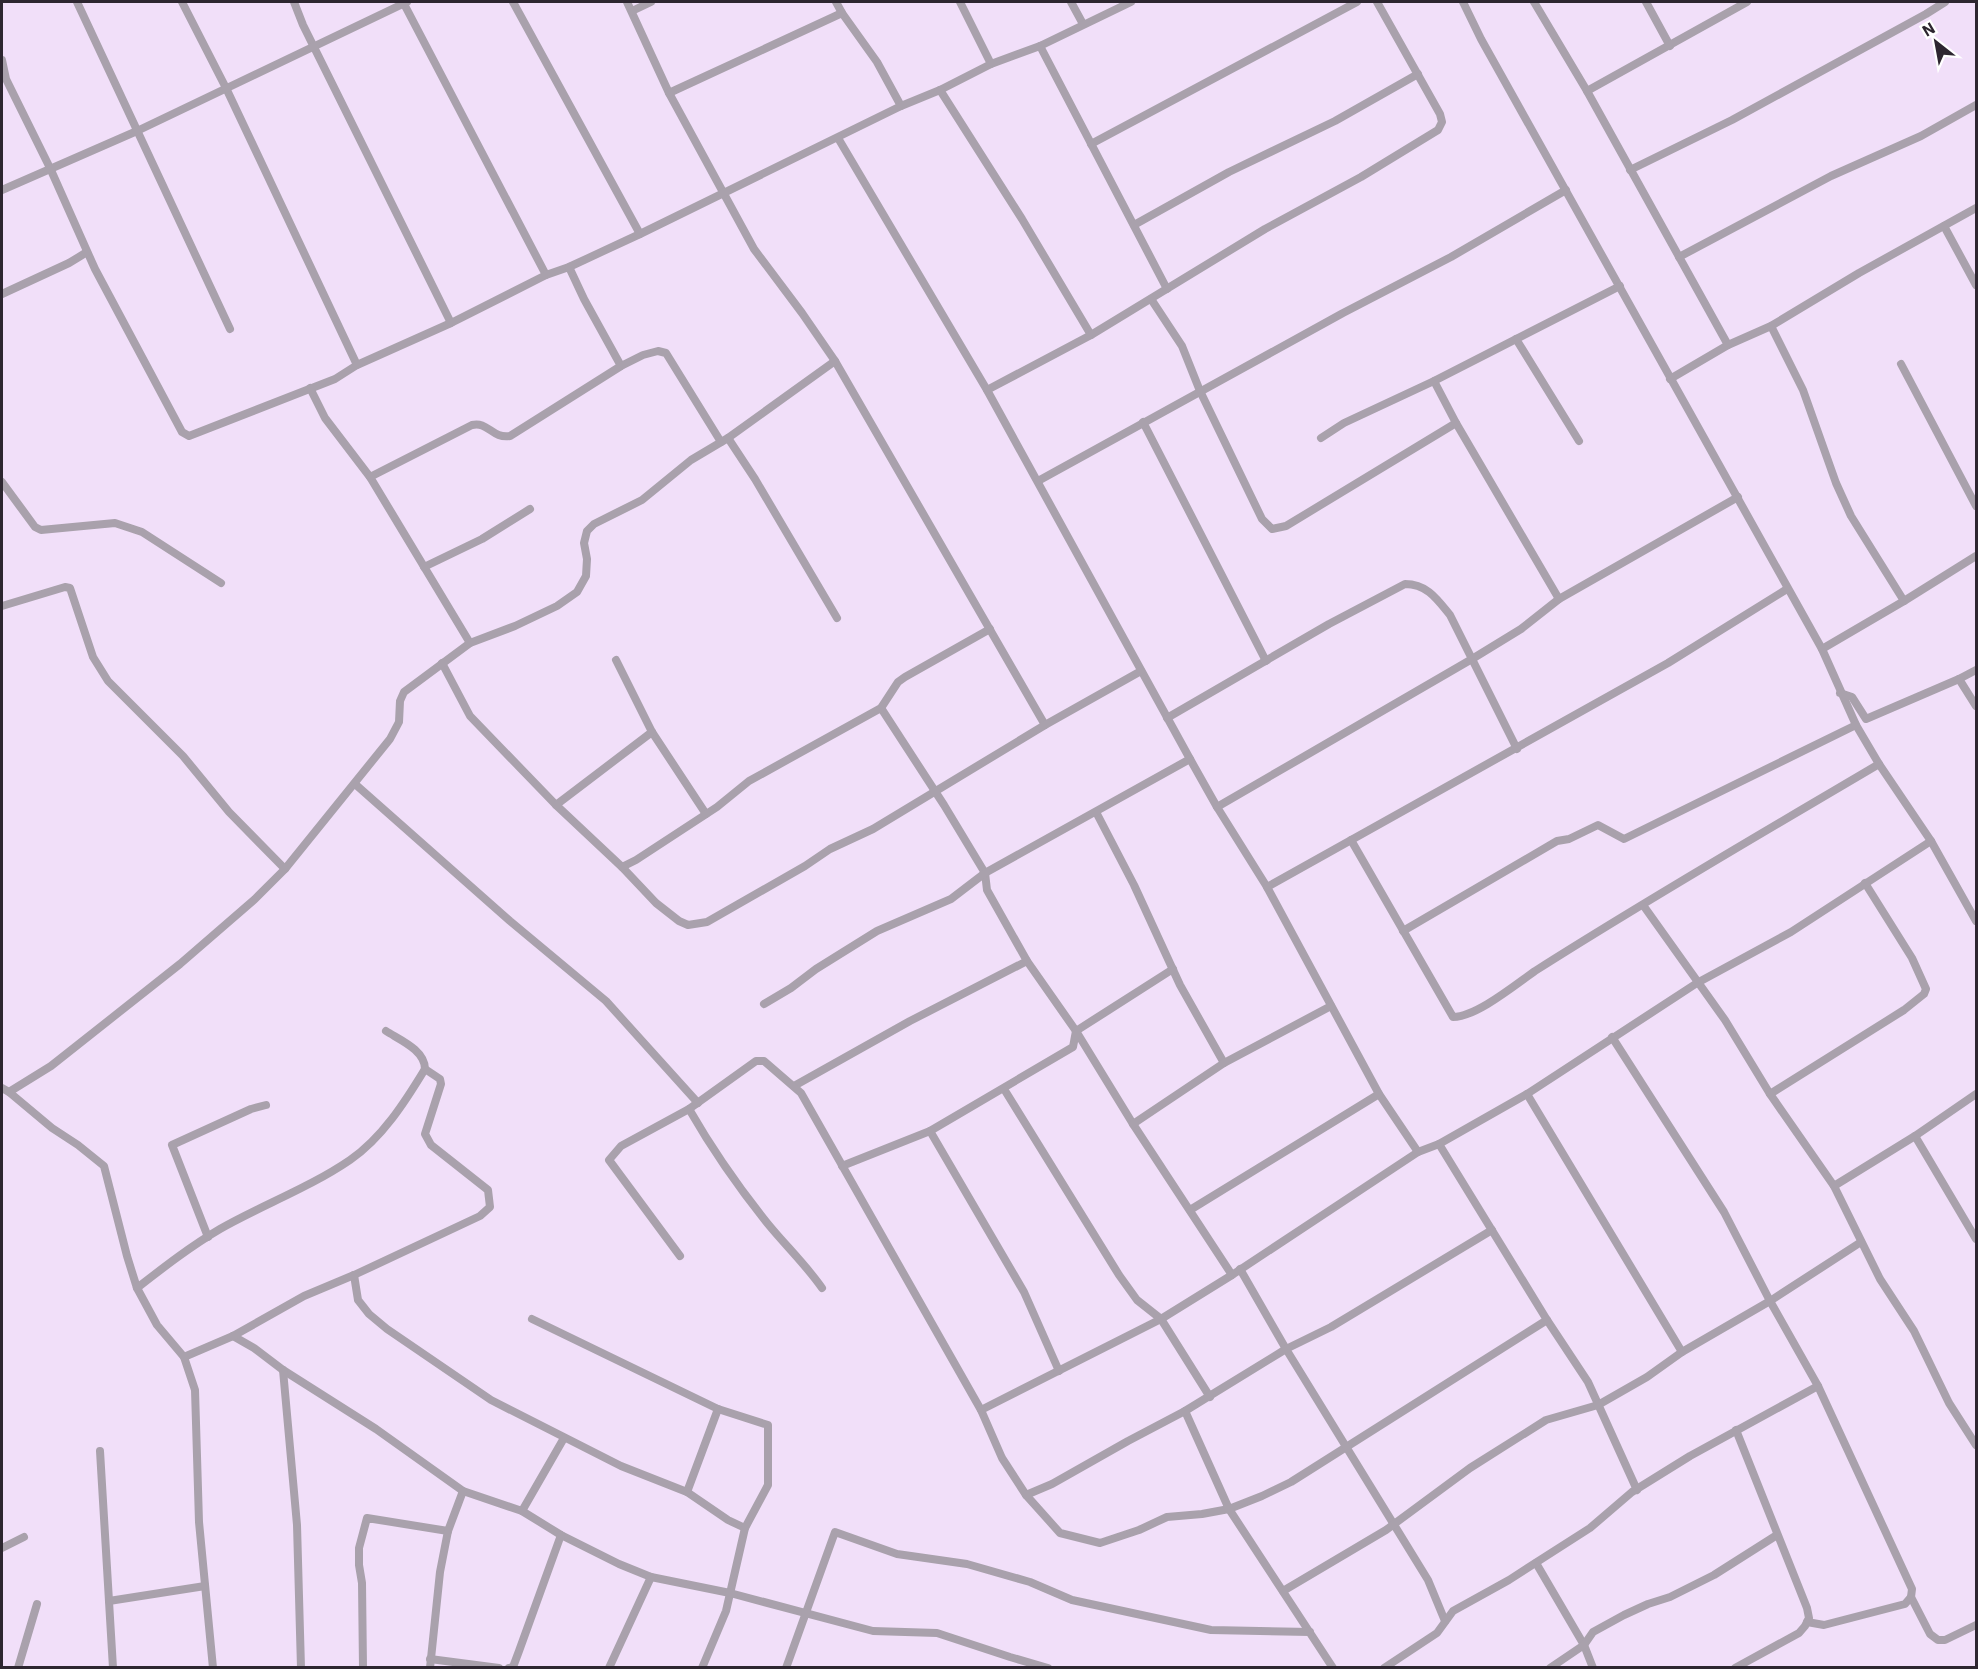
<svg xmlns="http://www.w3.org/2000/svg" width="1978" height="1669" font-family="'IBM Plex Sans',sans-serif">
<rect width="100%" height="100%" fill="#f1dff9"/>
<g fill="none" stroke-linecap="round" stroke-linejoin="round">
<!-- street -->
<g stroke="#a9a1ac" stroke-width="8">
<path d="M77 2 230 329"/>
<path d="M182 2 226 88 357 365"/>
<path d="M294 2 303 25 451 323"/>
<path d="M403 2 546 275"/>
<path d="M513 2 640 234"/>
<path d="M627 2 669 93 754 249 802 313 835 361 1045 725"/>
<path d="M836 2 842 13 877 62 901 106"/>
<path d="M960 2 991 64"/>
<path d="M1071 2 1083 24"/>
<path d="M1463 2 1481 39 1822 649 1856 725 1879 764 1931 841 1976 921"/>
<path d="M1534 2 1587 91 1728 345"/>
<path d="M1646 2 1670 46"/>
<path d="M632 11 651 2"/>
<path d="M1040 46 1167 289"/>
<path d="M2 60 6 79 50 168 95 269 182 432 189 436 335 379 357 365 451 323 546 275 569 267 640 234 901 106 940 90 991 64 1040 46 1131 2"/>
<path d="M940 90 1022 219 1091 335"/>
<path d="M1587 91 1747 2"/>
<path d="M669 93 842 13"/>
<path d="M838 138 987 390 1190 759 1217 807 1267 887 1379 1094 1418 1152"/>
<path d="M1091 144 1357 2"/>
<path d="M1630 170 1732 120 1926 14 1945 2"/>
<path d="M2 190 137 131 407 2"/>
<path d="M1134 225 1229 172 1335 121 1418 74"/>
<path d="M1944 226 1976 285"/>
<path d="M1679 257 1831 176 1921 136 1976 105"/>
<path d="M569 267 584 299 621 366"/>
<path d="M2 294 69 263 87 252"/>
<path d="M1151 299 1182 346 1200 391 1262 519 1272 529 1286 526 1456 423"/>
<path d="M1771 326 1803 390 1836 483 1851 516 1904 601"/>
<path d="M1516 339 1579 441"/>
<path d="M1901 364 1976 506"/>
<path d="M1670 379 1728 345 1771 326 1859 273 1976 208"/>
<path d="M1434 381 1456 423 1559 599"/>
<path d="M310 388 325 418 370 477 470 643"/>
<path d="M987 390 1091 335 1265 229 1361 177 1438 130 1442 122 1440 114 1377 2"/>
<path d="M1143 422 1266 661"/>
<path d="M728 438 755 479 837 618"/>
<path d="M1321 438 1344 423 1434 381 1620 286"/>
<path d="M370 477 472 425C488 421 492 439 510 436L621 366 643 355 658 351 666 353 721 442"/>
<path d="M1038 481 1343 313 1451 257 1566 190"/>
<path d="M2 482 35 527 41 530 115 523 142 532 221 583"/>
<path d="M424 567 482 539 530 509"/>
<path d="M2 606 65 587 70 588 93 657 108 681 183 756 229 812 285 869"/>
<path d="M1822 649 1904 601 1976 556"/>
<path d="M616 660 652 732 706 814"/>
<path d="M442 663 470 716 556 805 622 867 656 903 679 921 688 925 707 922 805 866 830 849 873 829 1045 725 1141 671"/>
<path d="M1959 679 1976 706"/>
<path d="M1840 693 1852 697 1866 719 1959 679 1976 670"/>
<path d="M881 708 944 805 985 873 987 890 1027 961 1076 1031 1133 1124 1232 1275"/>
<path d="M1167 718 1329 624 1405 584C1427 584 1437 599 1450 615L1517 749"/>
<path d="M355 784 510 921 606 1001 698 1103"/>
<path d="M556 805 652 732"/>
<path d="M1217 807 1472 659 1521 629 1559 599 1738 497"/>
<path d="M1096 812 1134 885 1180 985 1224 1063"/>
<path d="M1351 840 1453 1017C1476 1017 1515 985 1535 971 1648 899 1764 832 1879 764"/>
<path d="M622 867 636 860 717 807 749 781 881 708 898 682 905 677 990 629"/>
<path d="M1267 887 1668 663 1787 589"/>
<path d="M1643 905 1725 1020 1770 1094 1834 1186 1880 1279 1914 1331 1949 1403 1976 1445"/>
<path d="M1403 931 1557 841 1569 839 1598 825 1624 839 1856 725"/>
<path d="M764 1004 791 988 816 969 877 931 951 899 985 873 1190 759"/>
<path d="M1612 1037 1724 1212 1770 1301 1818 1386 1912 1589 1911 1597 1905 1604 1824 1625 1807 1622"/>
<path d="M794 1086 910 1021 1027 961"/>
<path d="M2 1088 9 1092 52 1128 78 1145 104 1166 127 1256 137 1288 157 1325 184 1357 195 1390 199 1522 213 1668"/>
<path d="M1004 1089 1119 1275 1137 1300 1161 1319 1210 1397"/>
<path d="M9 1092 51 1066 180 964 255 899 285 869 390 739 399 722 400 701 404 692 470 643 515 626 557 606 577 592 586 576 587 559 584 543 587 531 594 524 642 500 691 460 728 438 835 361"/>
<path d="M1527 1094 1682 1352"/>
<path d="M1770 1094 1904 1010 1924 994 1926 989 1912 958 1865 883"/>
<path d="M689 1109C712 1149 739 1188 768 1224 786 1246 806 1265 822 1288"/>
<path d="M1133 1124 1224 1063 1331 1006"/>
<path d="M930 1131 1024 1292 1059 1371"/>
<path d="M1915 1136 1976 1239"/>
<path d="M1439 1144 1547 1320 1588 1382 1637 1490"/>
<path d="M842 1166 930 1131 1073 1047 1076 1031 1173 969"/>
<path d="M1834 1186 1915 1136 1976 1094"/>
<path d="M1190 1210 1379 1094"/>
<path d="M208 1237 172 1145 251 1109 266 1105"/>
<path d="M680 1256 609 1160 621 1146 689 1109 756 1061H764L801 1093 981 1410 1002 1458 1026 1495 1060 1533 1100 1543 1139 1530 1167 1517 1202 1514 1229 1509 1262 1496 1291 1482 1547 1320"/>
<path d="M1240 1269 1286 1349 1428 1580 1445 1621"/>
<path d="M354 1275 358 1300 369 1314 387 1329 491 1400 621 1466 687 1492 728 1520 745 1528"/>
<path d="M137 1288C164 1267 191 1246 220 1229 262 1205 309 1188 350 1160 382 1138 405 1102 425 1069 425 1050 400 1040 386 1031"/>
<path d="M532 1319 718 1409 768 1425V1485L745 1528 726 1611 702 1668"/>
<path d="M233 1336 254 1348 283 1370 376 1429 463 1491 522 1511 561 1535 619 1564 651 1577 730 1593 873 1631 937 1633 1010 1657 1048 1668"/>
<path d="M184 1357 233 1336 304 1296 354 1275 480 1216 490 1207 488 1190 431 1145 425 1134 441 1084 440 1079 425 1069"/>
<path d="M283 1370 297 1525 301 1668"/>
<path d="M981 1410 1161 1319 1232 1275 1418 1152 1439 1144 1527 1094 1697 983 1791 932 1931 841"/>
<path d="M1185 1411 1229 1509 1333 1668"/>
<path d="M100 1451 113 1668"/>
<path d="M687 1492 718 1409"/>
<path d="M1026 1495 1052 1484 1128 1441 1185 1411 1286 1349 1331 1327 1492 1230"/>
<path d="M522 1511 564 1438"/>
<path d="M2 1548 24 1537"/>
<path d="M1536 1563 1584 1645 1593 1668"/>
<path d="M1283 1591 1386 1530 1470 1468 1546 1420 1598 1405 1647 1377 1682 1352 1770 1301 1861 1242"/>
<path d="M1911 1597 1930 1634 1938 1640H1945L1976 1625"/>
<path d="M109 1601 205 1586"/>
<path d="M430 1659 499 1668"/>
<path d="M18 1668 37 1604"/>
<path d="M363 1668 362 1583 359 1565V1548L367 1518 448 1531"/>
<path d="M430 1668 440 1572 448 1531 463 1491"/>
<path d="M509 1668 513 1667 519 1651 561 1535"/>
<path d="M609 1668 651 1577"/>
<path d="M786 1668 835 1532 897 1554 967 1564 1030 1582 1072 1600 1211 1630 1310 1632"/>
<path d="M1384 1668 1437 1633 1453 1611 1509 1580 1590 1528 1632 1492 1690 1456 1818 1386"/>
<path d="M1550 1668 1584 1645 1593 1632 1624 1615 1648 1604 1670 1597 1714 1575 1777 1535"/>
<path d="M1735 1668 1799 1633 1805 1626 1809 1618 1807 1608 1736 1430"/>
</g>
</g>
<!-- border -->
<rect width="1978" height="1669" fill="none" stroke="#2d2630" stroke-width="6"/>
<!-- north arrow -->
<g transform="translate(1936 42) rotate(329)" stroke="#ffffff" stroke-width="4.5" paint-order="stroke">
<path d="M0-4.5L10 22L0 15L-10 22Z" fill="#2d2630"/>
<text y="-9" font-size="16" font-weight="bold" text-anchor="middle" fill="#2d2630">N</text>
</g>
</svg>
